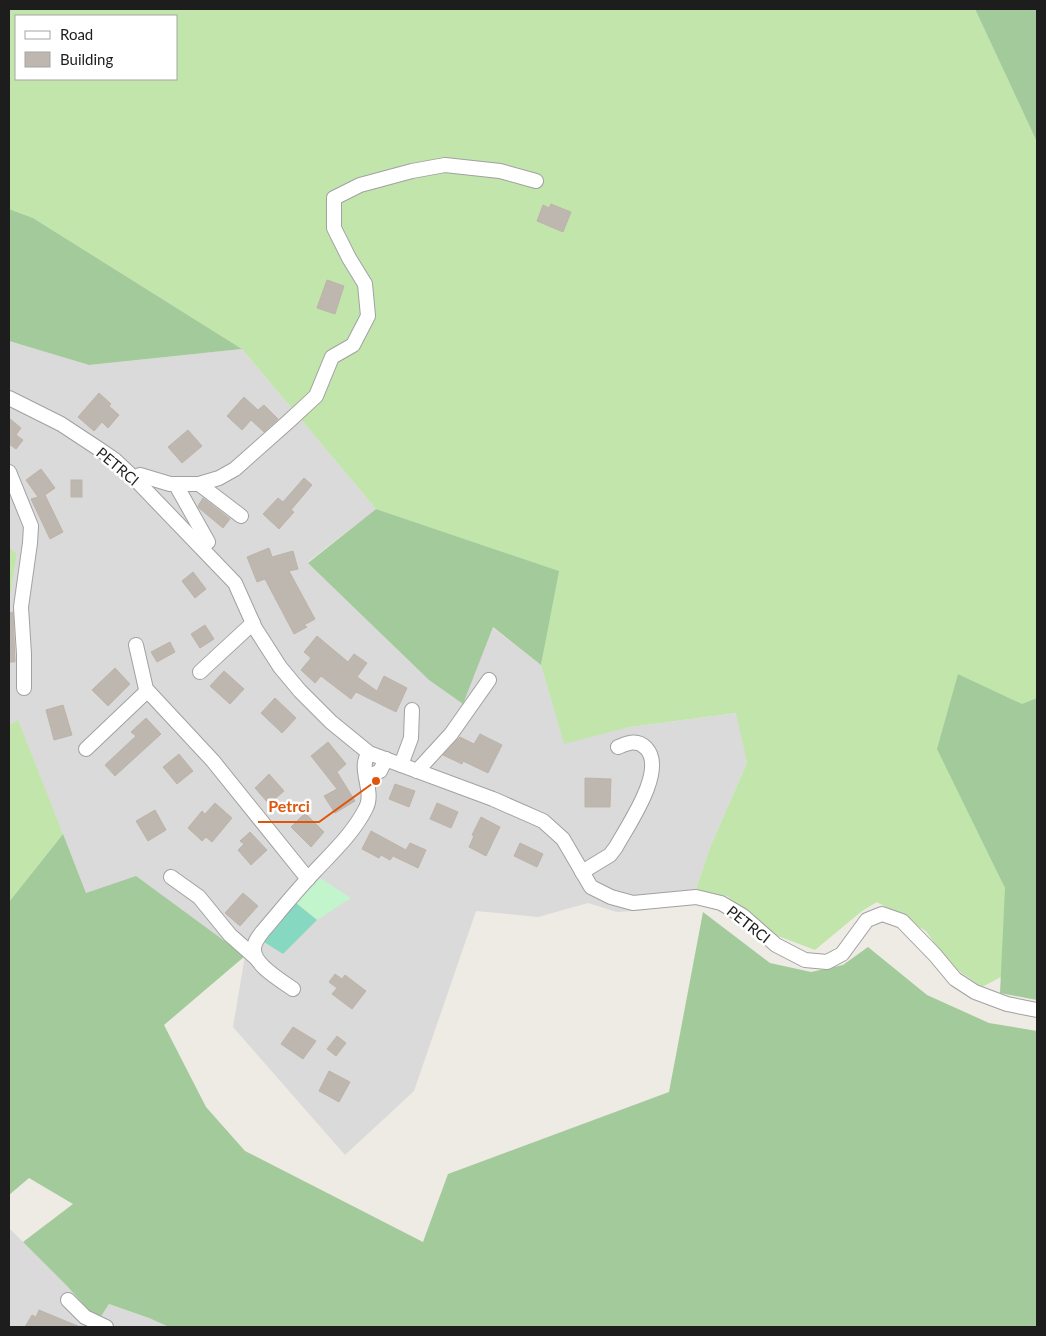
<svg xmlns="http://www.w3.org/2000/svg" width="1046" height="1336" font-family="Lato,sans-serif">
<rect width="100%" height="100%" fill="#edebe3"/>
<!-- residential -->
<g fill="#dbdada">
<path d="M9 341 89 365 242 349 376 509 308 562 429 680 462 703 492 627 541 665 564 743 630 727 737 713 747 763 711 845 695 892 646 910 617 912 588 903 538 917 476 911 414 1091 345 1155 233 1027 245 956 86 893 18 721 9 725V603L17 554 9 547Z"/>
<path d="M9 1228 68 1287 94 1316 100 1318 109 1304 149 1318 169 1327H9Z"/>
</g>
<!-- grass -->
<g fill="#c2e5ac" fill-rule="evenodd">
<path d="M9 9H975L1037 142V698L1022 705 958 674 1001 879 1037 958 982 987 949 964 926 931 877 902 862 911 815 950 770 933 727 896 695 892 711 845 747 763 736 713 630 727 564 744 541 665 558 571 376 509 242 349 33 218 9 209ZM16 16H176V79H16Z"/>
<path d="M9 547 17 554 9 603Z"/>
<path d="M18 720 63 834 9 902V725Z"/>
</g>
<!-- forest -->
<g fill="#a3ca9a">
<path d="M975 9H1037V142Z"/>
<path d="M9 209 33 218 242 349 89 365 9 341Z"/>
<path d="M376 509 559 571 541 665 493 627 463 704 429 680 308 563Z"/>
<path d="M958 674 1022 704 1037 698V1000L1000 993 1005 888 937 749Z"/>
<path d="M63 834 86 893 136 876 245 956 164 1025 206 1107 245 1151 423 1242 448 1174 669 1092 703 912 770 963 811 972 843 965 868 947 927 995 989 1023 1037 1031V1327H169L149 1318 109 1304 100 1318 94 1316 68 1287 23 1242 73 1204 29 1178 9 1195V902Z"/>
</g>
<!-- park -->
<path fill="#c2f5cb" d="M320 878 351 898 317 920 296 903Z"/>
<!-- pitch -->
<path fill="#86d8c1" d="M296 903 317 920 283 954 264 942Z"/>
<!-- building -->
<g fill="#bdb7b0" stroke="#beb3a7">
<path d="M551 204 571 212 563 232 537 221 543 205 549 208Z"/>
<path d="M327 280 344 286 335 314 317 308Z"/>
<path d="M99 393 111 404 109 406 119 415 108 428 102 422 94 431 78 417Z"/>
<path d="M244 397 258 410 264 405 278 419 264 432 251 420 242 430 227 416Z"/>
<path d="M9 418 21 428 16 435 23 440 16 449 9 444Z"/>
<path d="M188 430 202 446 182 463 168 447Z"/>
<path d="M41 469 55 488 45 495 63 532 50 539 31 499 38 497 26 480Z"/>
<path d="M304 478 312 485 291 510 294 512 279 529 263 514 278 498 283 502Z"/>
<rect x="71" y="480" width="11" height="17"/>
<path d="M203 498 230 519 223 528 199 508 198 506Z"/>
<path d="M269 548 272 557 293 551 298 569 289 571 315 619 304 625 307 627 294 634 265 579 257 582 247 557Z"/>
<path d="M193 572 206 589 195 598 182 581Z"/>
<path d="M13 612 15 662H9V613Z"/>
<path d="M205 625 214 639 200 648 191 634Z"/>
<path d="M317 636 348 662 354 654 367 663 357 677 377 691 384 676 407 688 396 712 356 692 351 699 321 676 315 683 301 670 311 658 304 652Z"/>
<path d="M170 642 175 652 157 662 151 652Z"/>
<path d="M115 668 130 684 108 706 92 690Z"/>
<path d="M224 671 244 689 230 704 210 686Z"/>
<path d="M275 698 296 718 282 733 261 713Z"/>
<path d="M63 705 72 735 54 740 46 710Z"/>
<path d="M146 718 161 734 115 776 105 765 136 736 131 732Z"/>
<path d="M480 734 502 745 488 773 463 761 462 764 443 755 460 737 474 744Z"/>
<path d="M328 742 346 764 337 772 355 801 335 813 324 796 337 789 311 756Z"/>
<path d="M179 754 193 771 177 784 163 767Z"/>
<path d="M269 774 284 791 269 804 255 788Z"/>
<path d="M585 778 611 779 610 807H585Z"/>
<path d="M395 784 415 791 409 807 389 799Z"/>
<path d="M215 803 232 818 212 842 206 837 202 841 188 828 202 811 205 814Z"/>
<path d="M437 803 458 812 451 828 430 819Z"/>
<path d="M155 810 166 830 148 841 136 821Z"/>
<path d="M305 813 324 832 311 847 291 827Z"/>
<path d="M481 817 500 827 486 856 469 847 474 836 472 835Z"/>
<path d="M371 831 406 850 410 843 426 850 418 868 393 856 390 860 381 855 379 858 362 849Z"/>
<path d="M250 832 267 850 251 865 238 850 244 844 240 841Z"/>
<path d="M520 843 543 854 537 867 514 856Z"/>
<path d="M243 893 258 906 240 926 225 913Z"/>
<path d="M335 974 342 979 345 975 366 991 352 1009 332 994 337 988 329 982Z"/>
<path d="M293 1027 316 1041 303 1059 281 1044Z"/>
<path d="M337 1036 346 1043 336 1056 327 1049Z"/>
<path d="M329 1071 350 1082 339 1102 319 1091Z"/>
<path d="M39 1310 80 1327H25L32 1315 36 1317Z"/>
</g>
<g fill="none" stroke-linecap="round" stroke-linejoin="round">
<defs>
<g id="minor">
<path d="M9 398 61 424 99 449 115 460 134 478 235 583 255 628 280 667 300 691 331 722 369 753 493 799 543 821 563 839 591 887 611 897 633 903 696 897 721 903 743 916 776 945 805 960 827 962 842 954 867 920 882 914 902 921 935 955 955 979 975 992 1007 1004 1037 1010"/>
<path d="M9 472 31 526 30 543 21 607 24 654V688"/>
<path d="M134 478 140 475 170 484H199L219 478 235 469 289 421 316 396 332 357 353 345 368 316 365 284 349 258 334 228V198L360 185 412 171 445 165 500 171 536 181"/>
<path d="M199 484 241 516"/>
<path d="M176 485 208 542"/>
<path d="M136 645 146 689 213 761 308 879"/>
<path d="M200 672 253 623"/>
<path d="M86 749 147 691"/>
<path d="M401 765 411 738 412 710"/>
<path d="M417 771 451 734 489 680"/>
<path d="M367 777 380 771 386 759"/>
<path d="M582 872 610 855 616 847C628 825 667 770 646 748 637 739 628 743 618 747"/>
<path d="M171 877 199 897 230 935 256 958"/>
<path d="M293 989C282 981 253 965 254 949 254 942 259 936 263 931 280 911 297 890 316 870 334 851 354 832 366 808 375 791 357 768 369 753"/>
<path d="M68 1300 85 1317 106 1327"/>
</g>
</defs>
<!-- minor casing -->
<use href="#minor" stroke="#a1a1a1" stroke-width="16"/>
<!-- minor -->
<use href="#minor" stroke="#fff" stroke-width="14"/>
</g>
<g text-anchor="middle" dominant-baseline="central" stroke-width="5" stroke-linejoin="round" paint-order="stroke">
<!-- street labels -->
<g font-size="15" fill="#1d1d1d" stroke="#fff">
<text transform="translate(118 466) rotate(40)">PETRCI</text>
<text transform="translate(749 924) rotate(38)">PETRCI</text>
</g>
</g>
<!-- callouts -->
<path fill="none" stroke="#de560d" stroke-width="2" d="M376 781L319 822H258"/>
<circle fill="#de560d" stroke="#fff" stroke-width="2" cx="376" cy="781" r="5"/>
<g font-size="16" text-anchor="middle" font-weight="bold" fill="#de560d" stroke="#fff" stroke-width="5" stroke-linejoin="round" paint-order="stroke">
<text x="289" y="812">Petrci</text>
</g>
<!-- border -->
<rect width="1046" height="1336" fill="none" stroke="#1d1d1d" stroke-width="20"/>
<!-- legend -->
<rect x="15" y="15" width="162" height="65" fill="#ffffff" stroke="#a5a5a5"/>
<rect x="25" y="31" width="25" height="8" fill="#ffffff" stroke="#a5a5a5"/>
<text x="60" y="40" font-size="15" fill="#1d1d1d">Road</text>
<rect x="25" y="52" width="25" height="15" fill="#bdb7b0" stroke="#a5a5a5"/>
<text x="60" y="65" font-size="15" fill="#1d1d1d">Building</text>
</svg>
